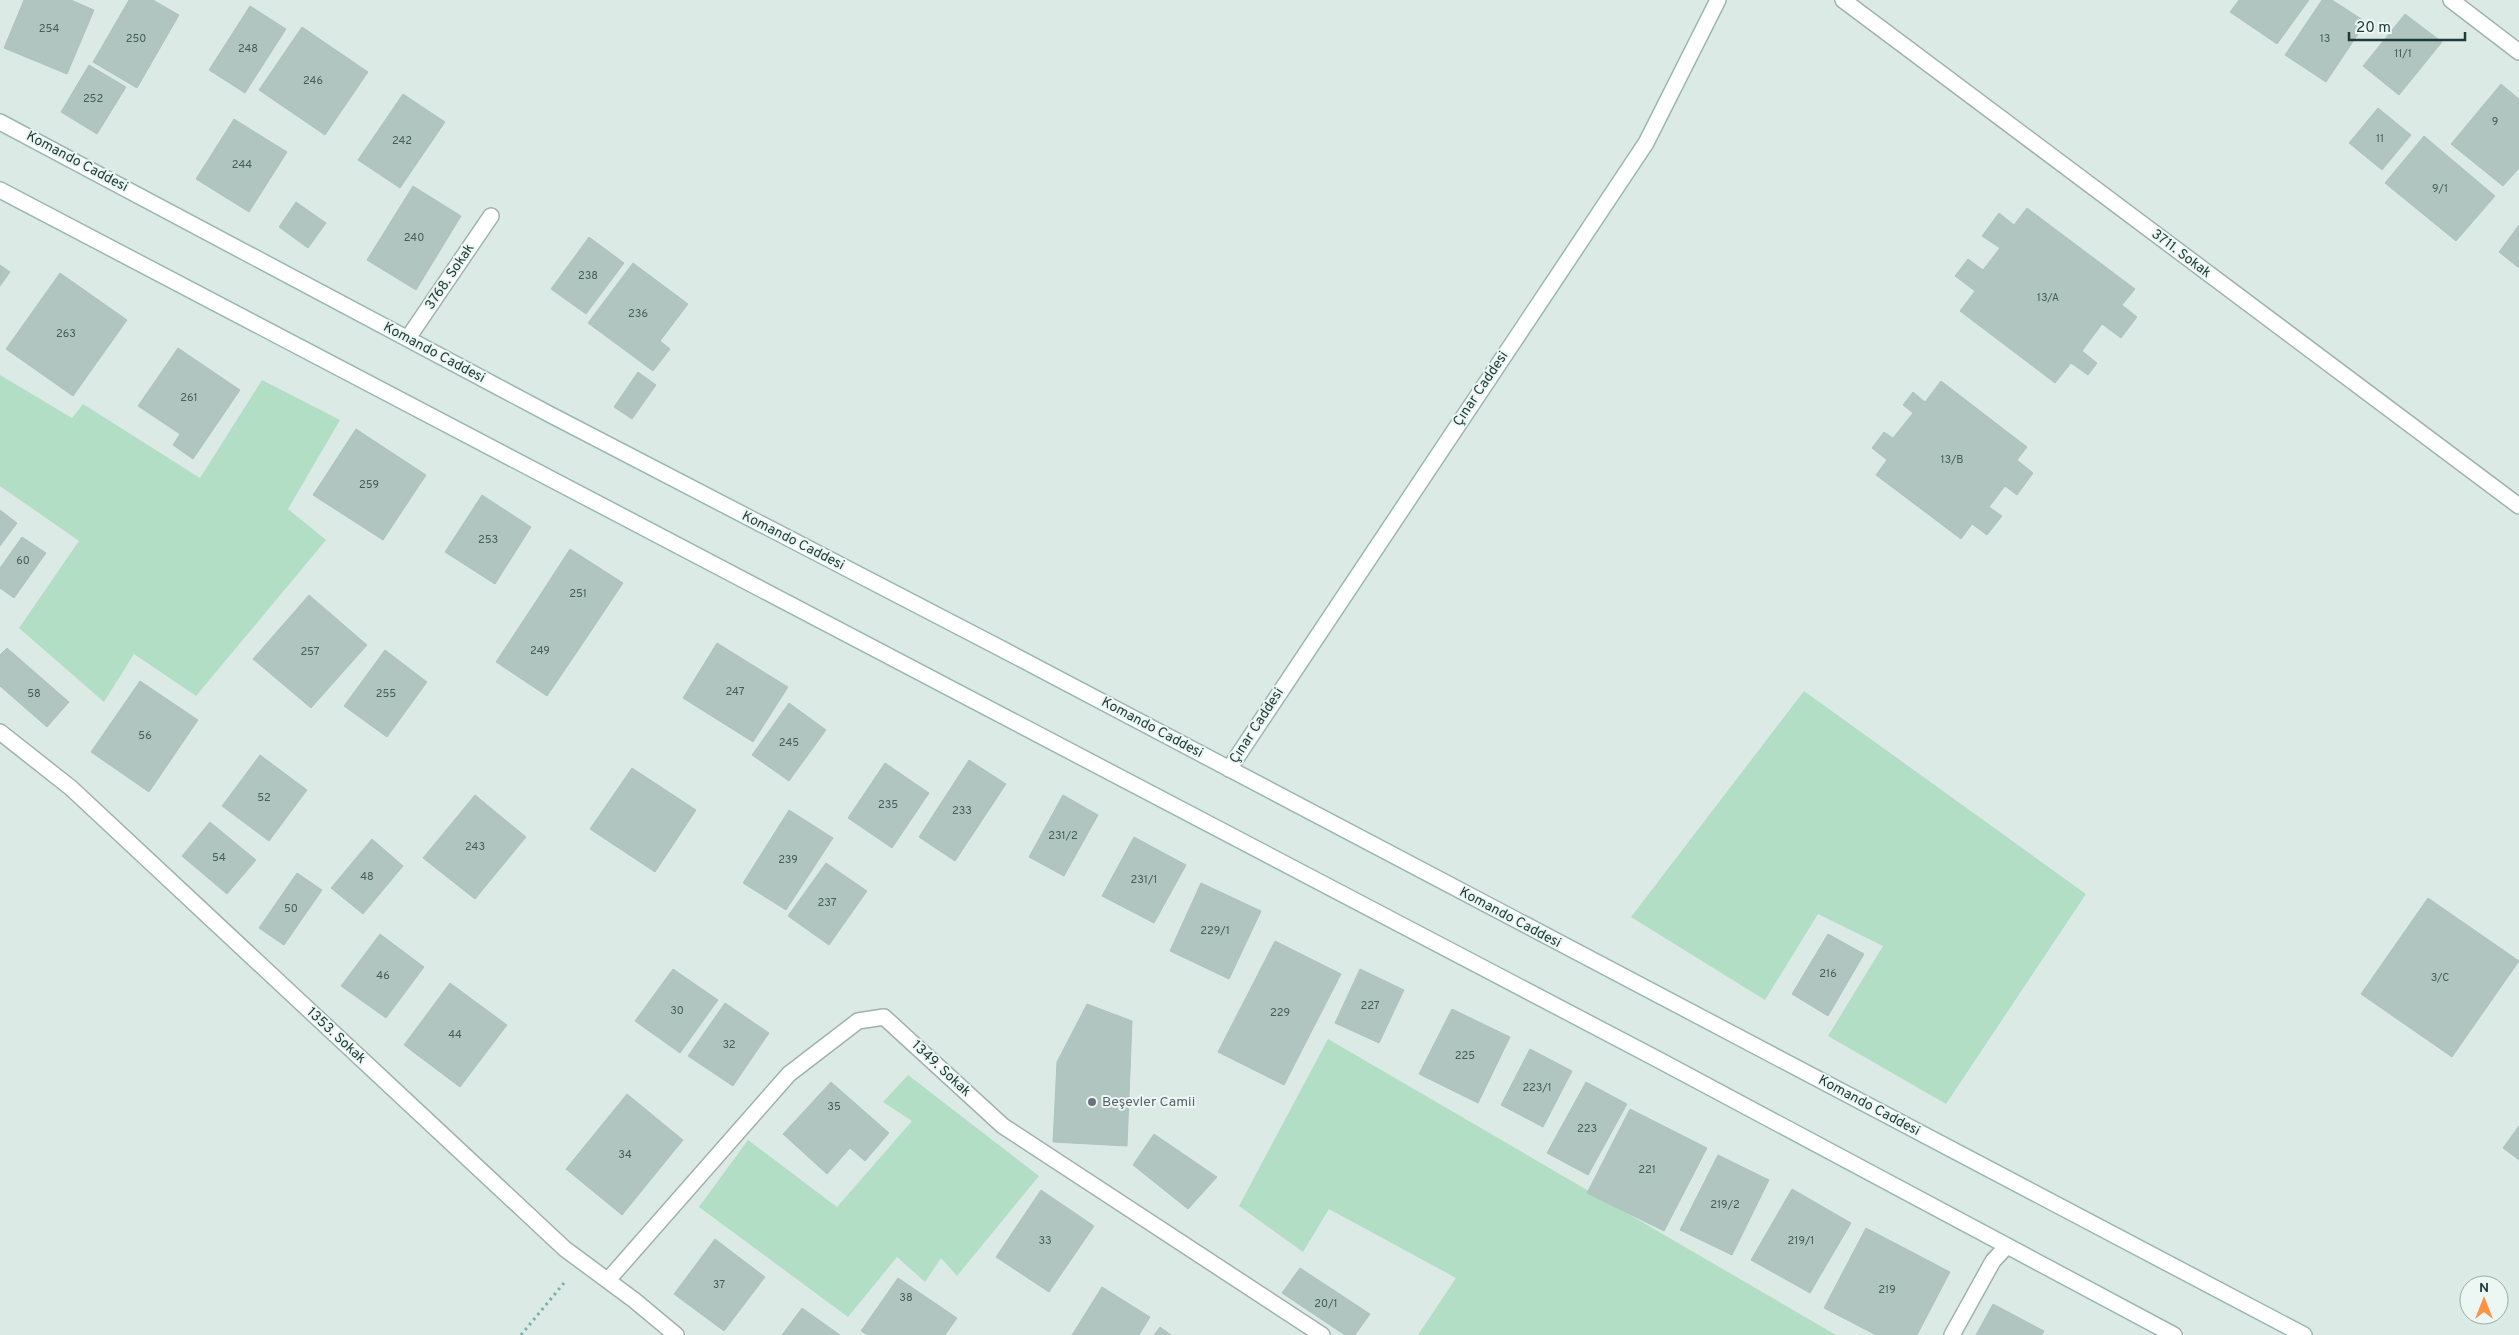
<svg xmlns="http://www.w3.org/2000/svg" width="2519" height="1335" font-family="Overpass,sans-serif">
<rect width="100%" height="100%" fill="#dceae6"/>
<!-- green -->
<g fill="#b2dec5">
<path d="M0 375 72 418 83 404 200 478 262 380 340 420 288 509 326 540 196 696 134 654 104 702 19 628 79 541 0 486Z"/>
<path d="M1804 691 2086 894 1946 1104 1828 1036 1883 946 1818 914 1765 1000 1631 917Z"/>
<path d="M1328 1039 1836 1335H1418L1456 1278 1329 1209 1303 1252 1239 1206Z"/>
<path d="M908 1075 1039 1176 957 1276 941 1258 925 1282 897 1257 848 1317 699 1207 748 1140 837 1207 912 1121 883 1102Z"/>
</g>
<!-- building -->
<g fill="#b1c5c0" stroke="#aec4bf">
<path d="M24 0H71L94 10 67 74 4 48Z"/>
<path d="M129 0H153L179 15 137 88 93 62Z"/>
<path d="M2239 0H2309L2277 44 2230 12Z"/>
<path d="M2322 0H2332L2366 22 2326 82 2285 55Z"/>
<path d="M250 6 286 29 245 93 209 70Z"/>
<path d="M2405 14 2442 42 2399 95 2363 66Z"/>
<path d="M302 27 368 72 325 135 259 90Z"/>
<path d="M89 65 126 87 97 134 61 112Z"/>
<path d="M2501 84 2519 99V168L2503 186 2451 144Z"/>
<path d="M403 94 445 122 400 188 358 160Z"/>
<path d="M2378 108 2411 135 2382 170 2349 143Z"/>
<path d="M234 119 287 152 249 212 196 179Z"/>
<path d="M2424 136 2495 196 2456 241 2385 183Z"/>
<path d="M413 186 461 216 416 290 367 260Z"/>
<path d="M296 202 326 223 308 248 279 227Z"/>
<path d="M2027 208 2135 289 2122 305 2137 317 2121 338 2102 324 2082 351 2097 363 2088 375 2071 363 2055 383 1960 311 1975 291 1955 276 1968 259 1983 270 2000 248 1982 236 1999 213 2014 225Z"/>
<path d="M2519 225V268L2499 252Z"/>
<path d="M589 237 624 263 586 314 551 289Z"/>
<path d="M633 263 688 304 660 341 670 349 653 371 588 323Z"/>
<path d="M0 265 10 272 0 286Z"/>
<path d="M60 273 127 320 73 396 6 349Z"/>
<path d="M178 348 240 390 193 459 173 445 180 434 138 406Z"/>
<path d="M638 372 656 385 632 419 614 407Z"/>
<path d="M1941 381 2027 447 2017 460 2033 473 2017 495 2005 486 1989 507 2002 516 1987 535 1972 524 1961 539 1876 475 1887 460 1872 448 1884 432 1893 438 1913 413 1903 405 1913 392 1925 402Z"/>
<path d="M356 429 426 475 383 540 313 495Z"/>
<path d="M482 495 531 527 495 584 445 552Z"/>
<path d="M0 510 17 523 0 546Z"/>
<path d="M22 537 46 553 14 598 0 588V568Z"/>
<path d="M570 549 623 583 585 640 533 606Z"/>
<path d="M309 595 367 645 311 708 253 659Z"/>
<path d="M533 606 585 640 547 696 496 662Z"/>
<path d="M717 643 788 687 753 742 683 698Z"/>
<path d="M7 648 69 702 47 727 0 686V655Z"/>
<path d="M385 650 427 682 387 737 344 706Z"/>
<path d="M140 681 198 720 149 792 91 752Z"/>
<path d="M789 703 826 730 789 781 752 755Z"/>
<path d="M260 755 307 790 269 841 222 806Z"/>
<path d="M969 760 1006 784 955 861 919 837Z"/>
<path d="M885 763 929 793 892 848 848 818Z"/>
<path d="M632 768 696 810 655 872 590 829Z"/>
<path d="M475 795 526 837 475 899 423 858Z"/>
<path d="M1063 795 1098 815 1064 876 1029 857Z"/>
<path d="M789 810 833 838 786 910 743 883Z"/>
<path d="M210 822 256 860 227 894 182 856Z"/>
<path d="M1134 837 1186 865 1154 923 1102 896Z"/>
<path d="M372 839 403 866 363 914 331 888Z"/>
<path d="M826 863 867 891 829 945 788 916Z"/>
<path d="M297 873 322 890 284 945 259 928Z"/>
<path d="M1201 883 1261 911 1229 979 1170 951Z"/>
<path d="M2428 898 2519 961 2452 1057 2361 994Z"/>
<path d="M380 934 424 967 386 1018 341 986Z"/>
<path d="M1828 934 1864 954 1828 1016 1792 994Z"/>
<path d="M1275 941 1341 974 1284 1085 1218 1052Z"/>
<path d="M673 969 718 1000 680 1053 635 1021Z"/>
<path d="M1360 969 1404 990 1379 1043 1335 1023Z"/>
<path d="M450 983 507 1025 460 1087 404 1045Z"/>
<path d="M725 1003 769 1033 733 1086 688 1056Z"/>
<path d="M1087 1004 1132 1021 1127 1146 1053 1142 1057 1062Z"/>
<path d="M1452 1009 1510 1037 1478 1103 1419 1074Z"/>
<path d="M1530 1049 1572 1071 1543 1127 1501 1105Z"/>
<path d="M831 1082 889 1133 865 1161 850 1148 827 1174 783 1134Z"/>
<path d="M1586 1082 1627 1104 1588 1175 1547 1153Z"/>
<path d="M627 1094 683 1140 622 1215 566 1169Z"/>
<path d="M1630 1109 1707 1148 1664 1231 1587 1193Z"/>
<path d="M2519 1126V1160L2503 1148Z"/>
<path d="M1154 1134 1217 1177 1188 1209 1133 1165Z"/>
<path d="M1718 1155 1769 1180 1732 1255 1680 1230Z"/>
<path d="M1792 1189 1851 1223 1810 1293 1751 1260Z"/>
<path d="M1041 1190 1094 1226 1049 1292 996 1257Z"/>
<path d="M1866 1228 1950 1272 1917 1335H1876L1824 1308Z"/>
<path d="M715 1239 765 1277 724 1331 674 1294Z"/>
<path d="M1300 1268 1370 1314 1355 1335H1345L1282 1293Z"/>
<path d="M898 1278 957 1318 945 1335H868L861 1331Z"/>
<path d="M1102 1287 1150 1317 1139 1335H1072Z"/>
<path d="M1993 1304 2044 1331 2042 1335H1976Z"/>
<path d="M802 1308 840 1335H782Z"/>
<path d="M1160 1327 1171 1335H1154Z"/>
</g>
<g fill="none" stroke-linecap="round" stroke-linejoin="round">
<defs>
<g id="street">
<path d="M1843 0 2519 506"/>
<path d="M2451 0 2519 52"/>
<path d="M408 338 491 216"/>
<path d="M0 732 71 788 565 1249 634 1300 676 1335"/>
<path d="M608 1280 789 1074 858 1021 884 1017 1003 1126 1322 1335"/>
<path d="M1952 1335 1993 1261 2007 1246"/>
</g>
<g id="secondary">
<path d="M0 122 551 415 1002 649 2304 1335"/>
<path d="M0 190 1657 1059 2174 1335"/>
<path d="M1229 769 1646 143 1718 0"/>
</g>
</defs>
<!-- street casing -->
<use href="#street" stroke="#9fb2ae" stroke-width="18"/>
<!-- secondary casing -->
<use href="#secondary" stroke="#9ab7b1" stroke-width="18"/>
<!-- path -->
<path stroke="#79b1a9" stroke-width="3" stroke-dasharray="2.5 4" stroke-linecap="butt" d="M521 1335 564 1283"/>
<!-- street -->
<use href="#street" stroke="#fff" stroke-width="15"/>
<!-- secondary -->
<use href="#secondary" stroke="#fff" stroke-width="15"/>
</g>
<!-- markers -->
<circle fill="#6b7280" stroke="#ecf7f3" stroke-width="2" cx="1092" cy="1102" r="5"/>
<g text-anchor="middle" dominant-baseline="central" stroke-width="4" stroke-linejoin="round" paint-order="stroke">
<!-- number labels -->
<g font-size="11" fill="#425e5a">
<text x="49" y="29">254</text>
<text x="136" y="39">250</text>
<text x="2325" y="39">13</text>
<text x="248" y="49">248</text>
<text x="2403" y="54">11/1</text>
<text x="313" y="81">246</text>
<text x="93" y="99">252</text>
<text x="2495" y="122">9</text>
<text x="2380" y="139">11</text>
<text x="402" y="141">242</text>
<text x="242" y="165">244</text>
<text x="2440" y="189">9/1</text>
<text x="414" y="238">240</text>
<text x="588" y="276">238</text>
<text x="2048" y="298">13/A</text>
<text x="638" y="314">236</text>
<text x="66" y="334">263</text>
<text x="189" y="398">261</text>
<text x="1952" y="460">13/B</text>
<text x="369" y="485">259</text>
<text x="488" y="540">253</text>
<text x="23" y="561">60</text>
<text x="578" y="594">251</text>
<text x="540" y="651">249</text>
<text x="310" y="652">257</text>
<text x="735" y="692">247</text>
<text x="34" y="694">58</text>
<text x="386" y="694">255</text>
<text x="145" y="736">56</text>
<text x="789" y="743">245</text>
<text x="264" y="798">52</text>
<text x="888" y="805">235</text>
<text x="962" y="811">233</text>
<text x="1063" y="836">231/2</text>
<text x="475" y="847">243</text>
<text x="219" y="858">54</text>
<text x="788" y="860">239</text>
<text x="367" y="877">48</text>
<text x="1144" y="880">231/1</text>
<text x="827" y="903">237</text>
<text x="291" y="909">50</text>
<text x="1215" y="931">229/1</text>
<text x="1828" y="974">216</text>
<text x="383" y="976">46</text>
<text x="2440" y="978">3/C</text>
<text x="1370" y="1006">227</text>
<text x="677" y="1011">30</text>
<text x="1280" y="1013">229</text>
<text x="455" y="1035">44</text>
<text x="729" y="1045">32</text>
<text x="1465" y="1056">225</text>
<text x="1537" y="1088">223/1</text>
<text x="834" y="1107">35</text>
<text x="1587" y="1129">223</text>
<text x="625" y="1155">34</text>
<text x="1647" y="1170">221</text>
<text x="1725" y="1205">219/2</text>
<text x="1045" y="1241">33</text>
<text x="1801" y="1241">219/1</text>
<text x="719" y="1285">37</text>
<text x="1887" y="1290">219</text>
<text x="906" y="1298">38</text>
<text x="1326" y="1304">20/1</text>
</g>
<!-- street labels -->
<g font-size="14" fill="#1d3b38" stroke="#ecf7f3">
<text transform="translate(77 162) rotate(28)">Komando Caddesi</text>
<text transform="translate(2181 254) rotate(37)">3711. Sokak</text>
<text transform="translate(450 277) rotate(-56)">3768. Sokak</text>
<text transform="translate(434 353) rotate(28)">Komando Caddesi</text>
<text transform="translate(1481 389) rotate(-56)">Çınar Caddesi</text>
<text transform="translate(793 541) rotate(27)">Komando Caddesi</text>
<text transform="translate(1257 726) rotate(-57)">Çınar Caddesi</text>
<text transform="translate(1152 728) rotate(28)">Komando Caddesi</text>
<text transform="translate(1510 918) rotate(28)">Komando Caddesi</text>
<text transform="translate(336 1036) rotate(43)">1353. Sokak</text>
<text transform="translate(941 1069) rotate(43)">1349. Sokak</text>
<text transform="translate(1869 1106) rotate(28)">Komando Caddesi</text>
</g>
<!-- worship labels -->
<g font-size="14" fill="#5b616d" stroke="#ecf7f3" text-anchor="start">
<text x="1102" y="1102">Beşevler Camii</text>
</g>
</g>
<!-- north arrow -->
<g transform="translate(2484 1300)"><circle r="24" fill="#ecf7f3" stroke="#99aca8"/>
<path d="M0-4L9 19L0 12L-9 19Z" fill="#ff9145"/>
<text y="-8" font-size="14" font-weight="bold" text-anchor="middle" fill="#1d3b38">N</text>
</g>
<!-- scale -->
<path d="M2349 32v8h116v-8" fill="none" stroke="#1d3b38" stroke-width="2.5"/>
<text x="2356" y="32" font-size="15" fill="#1d3b38" stroke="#ecf7f3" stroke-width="4" paint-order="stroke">20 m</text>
</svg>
